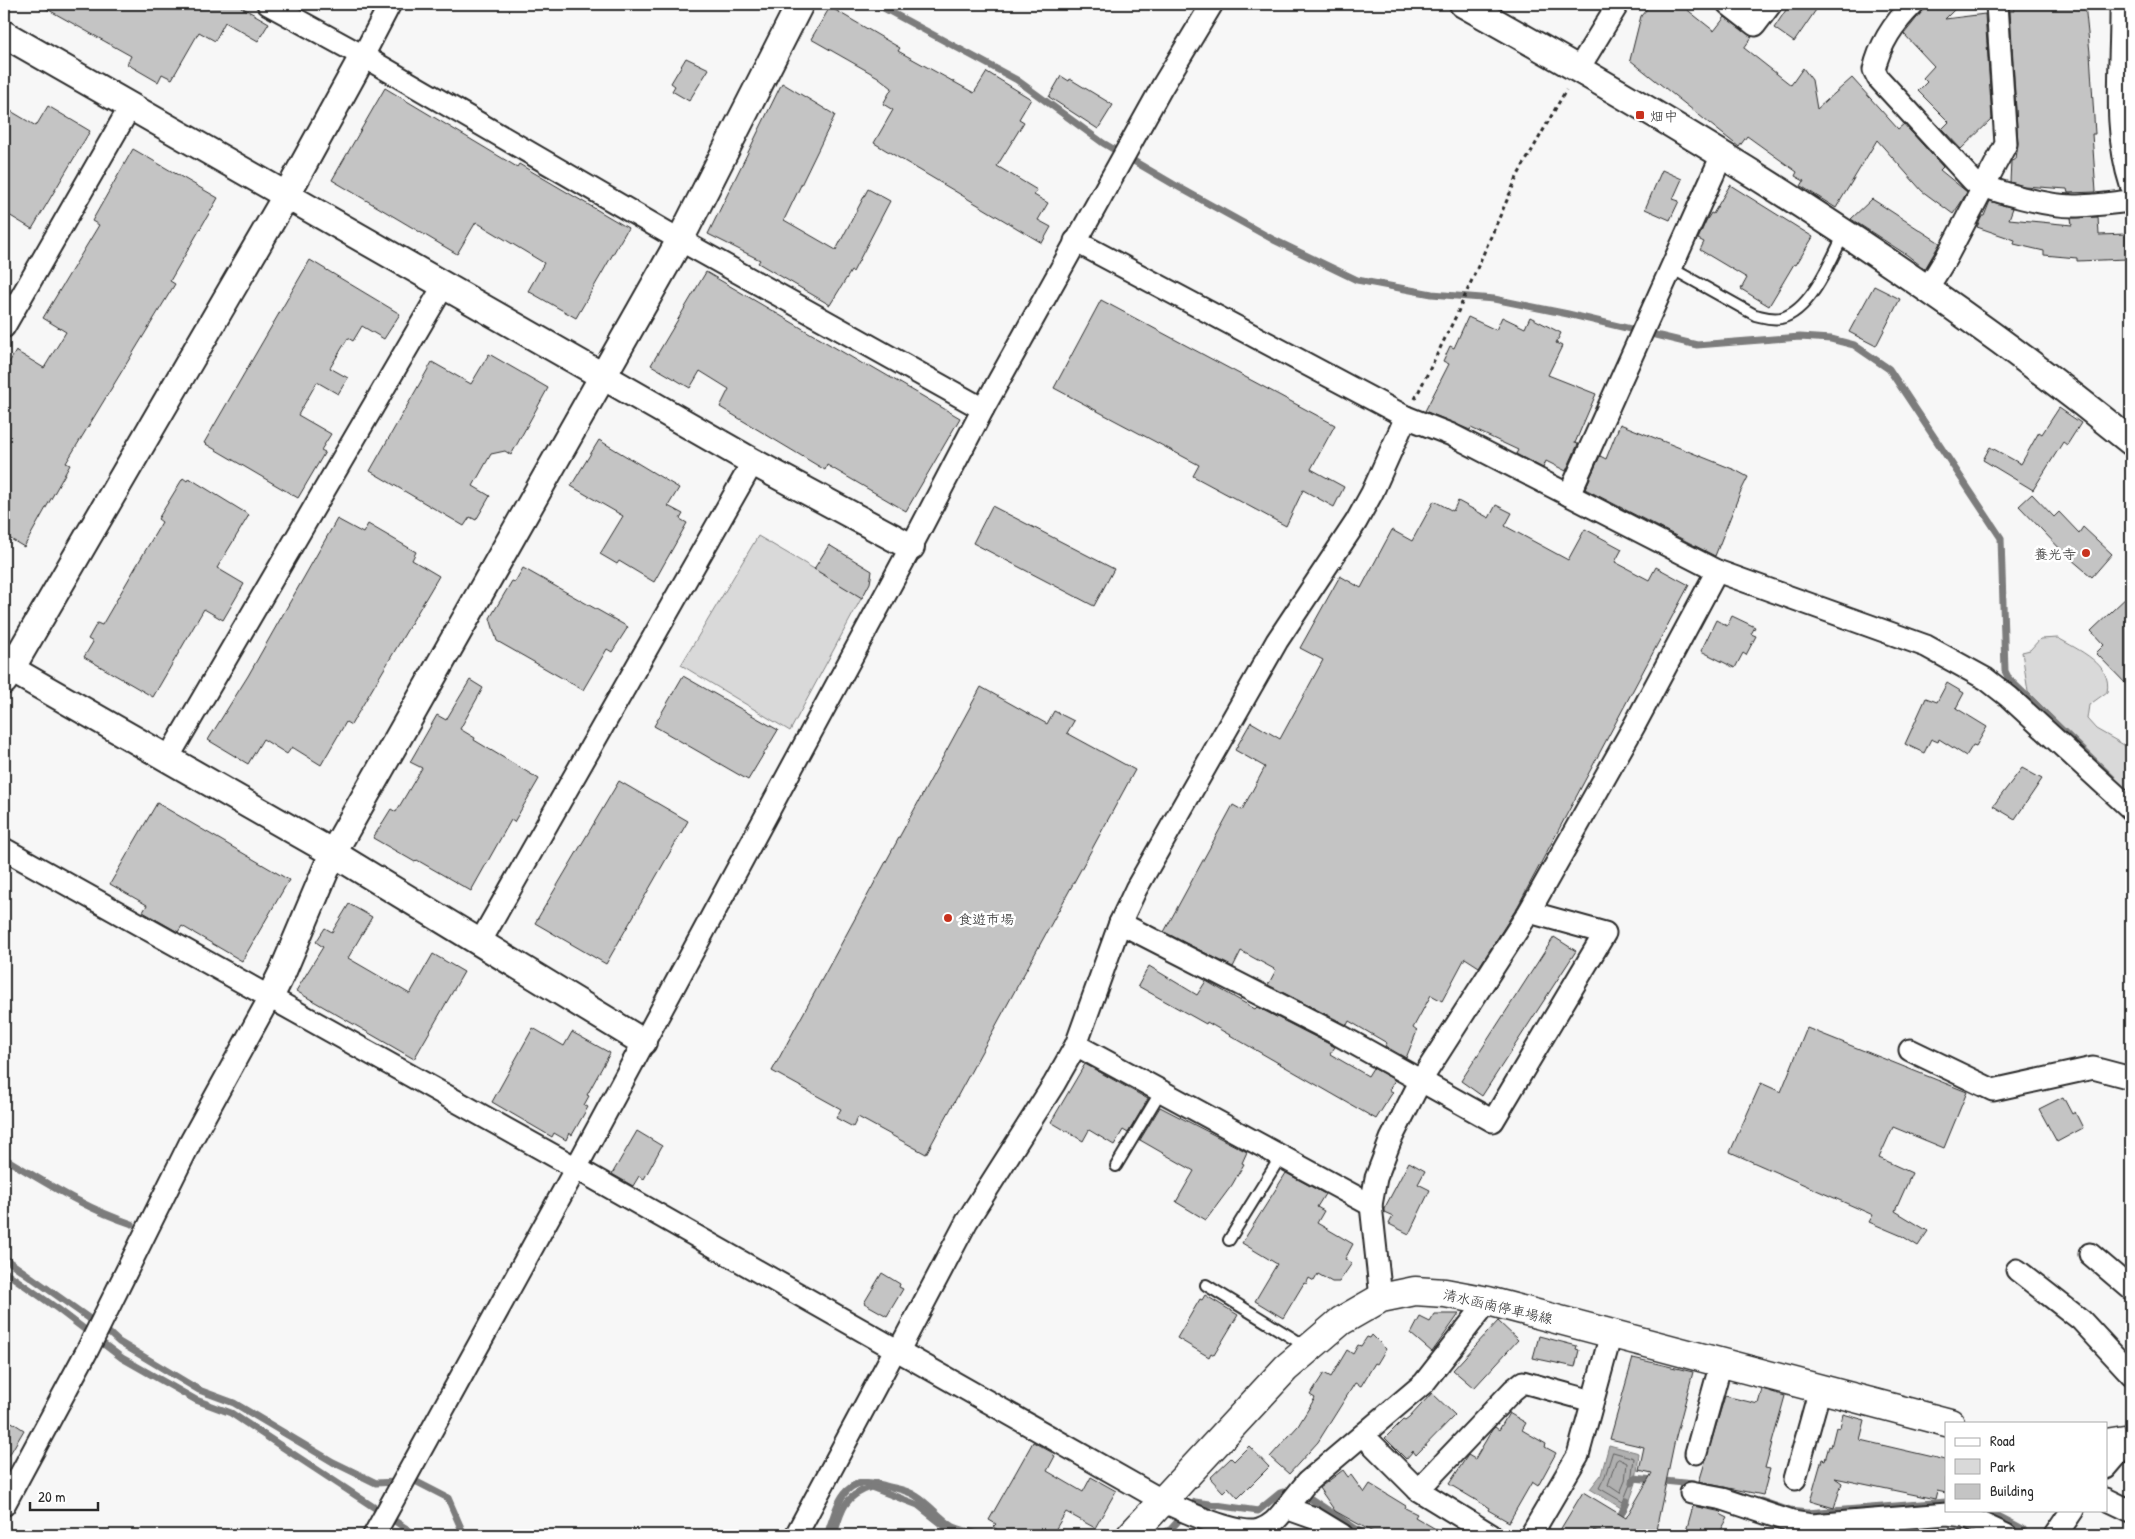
<svg xmlns="http://www.w3.org/2000/svg" width="2135" height="1539" font-family="'Patrick Hand','Klee One',sans-serif">
<rect width="100%" height="100%" fill="#f7f7f7"/>
<filter id="ink" filterUnits="userSpaceOnUse"><feTurbulence type="fractalNoise" baseFrequency=".02" numOctaves="2"/><feDisplacementMap in="SourceGraphic" scale="10" xChannelSelector="R" yChannelSelector="G"/><feConvolveMatrix kernelMatrix="1 2 1 2 8 2 1 2 1" color-interpolation-filters="sRGB"/></filter>
<g filter="url(#ink)">
<!-- green -->
<g fill="#d9d9d9" stroke="#828282">
<path d="M758 536 862 597 790 731 681 665Z"/>
<path d="M2058 638C2078 650 2113 664 2107 692L2089 705 2087 719 2096 729 2131 749V795L2028 692 2022 652 2030 650 2040 639Z"/>
</g>
<!-- water -->
<path fill="#b0b0b0" stroke="#7b7b7b" d="M1609 1445 1639 1453 1636 1483 1626 1511 1590 1489 1601 1475Z"/>
<g fill="none" stroke-linecap="round" stroke-linejoin="round">
<!-- shore -->
<g stroke="#606060" stroke-width="1">
<path d="M1613 1452 1634 1458 1631 1482 1623 1502 1599 1488 1605 1476Z"/>
<path d="M1619 1459 1627 1463 1625 1481 1620 1493 1608 1485 1616 1461Z"/>
</g>
<!-- stream -->
<g stroke="#7b7b7b" stroke-width="7">
<path d="M876 4 1017 80 1103 143 1173 184 1274 240 1357 280 1432 294 1494 299 1568 314 1697 345 1800 337 1831 339 1854 345 1889 369 2001 538 2005 671 2009 679 2112 778"/>
<path d="M4 1158C46 1183 86 1209 132 1224"/>
<path d="M4 1258 107 1331 119 1342 199 1390 234 1403 333 1462 376 1483 415 1481 448 1498 464 1535"/>
<path d="M4 1271 58 1309 122 1358 196 1400 231 1413 416 1535"/>
<path d="M1632 1483 1634 1478 1694 1484"/>
<path d="M1761 1501 1790 1511 1807 1513 1946 1502"/>
<path d="M1987 1510 2023 1529"/>
<path d="M827 1535C838 1504 843 1473 883 1485 895 1489 906 1489 916 1496 929 1504 939 1517 952 1526 961 1531 971 1531 981 1535"/>
<path d="M834 1535C841 1510 844 1496 871 1487L918 1505 956 1535"/>
<path d="M1160 1535 1171 1529 1195 1502 1258 1511 1280 1493 1283 1492 1311 1499 1365 1535"/>
<path d="M1608 1535 1619 1519 1627 1501"/>
</g>
</g>
<!-- building -->
<g fill="#c4c4c4" stroke="#2b2b2b">
<path d="M38 4H236L269 23 258 41 225 22 215 41 199 32 172 79 162 74 158 82 127 64 131 56Z"/>
<path d="M1651 4H1680L1714 31 1725 17 1752 37 1744 48 1791 85 1803 68 1812 80 1817 109 1852 78 1898 129 1904 124 1943 167 1940 170 1967 192 1960 204 1953 214 1922 191 1877 140 1836 208 1801 186 1804 181 1795 176 1797 172 1747 136 1739 147 1630 60 1641 16Z"/>
<path d="M1790 4H1820L1794 42 1774 28Z"/>
<path d="M1928 4H1960L1945 19 1985 14 1992 119 1961 149 1942 129 1949 122 1918 91 1927 82 1923 78 1934 66 1904 34Z"/>
<path d="M2014 4H2085L2090 53 2095 134H2092L2096 192 2068 193 2067 189 2024 186 2010 182 2011 161 2016 159 2018 143 2010 11H2014Z"/>
<path d="M830 7 900 48 898 51 974 93 987 72 1031 99 1019 119 1024 122 997 166 1037 190 1034 195 1048 203 1038 220 1051 227 1042 243 874 143 893 110 883 104 892 88 878 77 811 39Z"/>
<path d="M686 58 709 69 689 101 672 91 675 86 671 83Z"/>
<path d="M1061 76 1069 81 1070 79 1113 105 1098 129 1049 97Z"/>
<path d="M782 83 835 115 784 220 836 250 868 189 890 201 853 272 851 271 830 305 758 263 760 260 708 234Z"/>
<path d="M385 88 517 167 519 164 628 228 576 318 528 291 544 263 476 222 457 254 332 180Z"/>
<path d="M48 106 90 131 32 229 4 212V107L36 126Z"/>
<path d="M133 149 218 198 170 281 175 284 66 463 70 465 24 547 4 535V371L16 351 44 368 66 332 43 318 99 225 92 221Z"/>
<path d="M1662 170 1682 179 1673 199 1679 201 1670 220 1645 209Z"/>
<path d="M1730 185 1813 237 1796 265 1794 264 1769 306 1741 289 1747 278 1700 250 1704 242 1698 239 1706 221 1711 213 1713 214Z"/>
<path d="M1872 199 1940 243 1925 269 1907 255 1851 219Z"/>
<path d="M1990 201 2013 208 2009 219 2072 225 2071 218 2098 217 2099 235 2126 234 2127 259 2077 261V258L2044 255V251L2014 244 2015 240 1977 227 1982 216H1984Z"/>
<path d="M310 260 400 314 384 339 362 326 353 341 348 338 330 368 348 378 338 394 317 382 298 415 331 434 321 450 325 452 298 498 204 443Z"/>
<path d="M706 272 868 367 869 365 960 418 906 511 827 465 825 470 720 407 729 389 700 371 690 388 651 365Z"/>
<path d="M1874 286 1900 299 1876 346 1849 332Z"/>
<path d="M1101 300 1335 425 1311 469 1344 487 1334 507 1303 490 1286 526 1193 476 1199 465 1054 388Z"/>
<path d="M1468 317 1496 330 1502 317 1525 328 1530 317 1561 333 1556 343 1562 346 1548 375 1596 394 1575 443 1578 444 1566 471 1546 461 1543 468 1516 454 1518 450 1471 428 1470 430 1425 411 1449 364 1443 361 1450 346 1454 348Z"/>
<path d="M489 354 548 388 511 455 505 451 491 454 473 486 490 496 476 520 470 517 464 526 370 471 432 362 471 384Z"/>
<path d="M2059 408 2081 423 2067 445 2063 442 2033 490 1983 460 1990 447 2021 464 2039 432 2042 434Z"/>
<path d="M1620 424 1735 470 1748 477 1740 493 1715 556 1585 489 1600 456 1606 459Z"/>
<path d="M599 440 679 488 668 506 683 514 680 519 687 523 654 582 619 561 617 564 600 554 623 516 571 486Z"/>
<path d="M183 478 187 481 189 478 249 515 217 568 244 584 223 620 204 609 153 697 84 657 93 642 88 639 97 623 102 625 162 522 158 519Z"/>
<path d="M2032 494 2054 517 2059 512 2079 533 2083 527 2112 554 2092 577 2064 553 2019 506Z"/>
<path d="M1434 501 1453 511 1458 501 1489 518 1496 505 1512 513 1505 526 1568 560 1585 529 1622 549 1615 562 1649 580 1656 567 1689 585 1518 906 1479 967 1465 958 1442 1001 1431 995 1413 1028 1417 1031 1406 1058 1385 1046 1387 1043 1349 1021 1347 1025 1268 985 1276 970 1241 951 1233 967 1164 932 1233 805 1242 810 1265 767 1235 750 1251 722 1280 739 1323 660 1300 648 1340 576 1361 588 1392 530 1412 541Z"/>
<path d="M992 506 1114 569 1094 606 973 543Z"/>
<path d="M337 519 363 533 368 524 416 552 412 560 439 576 351 725 346 722 321 765 292 747 287 754 263 739 248 764 208 740 248 676Z"/>
<path d="M829 545 872 571 870 583 862 598 814 569Z"/>
<path d="M523 568 628 627 612 652 607 649 583 690 497 641 490 618 512 581 515 582Z"/>
<path d="M2131 593V689L2096 653 2104 645 2091 631Z"/>
<path d="M1732 616 1755 627 1751 634 1756 636 1746 655 1743 653 1735 668 1701 651 1716 620 1727 626Z"/>
<path d="M683 676 778 730 748 780 654 726Z"/>
<path d="M470 680 483 688 460 729 475 738 474 740 539 779 514 822 511 820 471 891 417 860 415 862 373 838 391 809 396 812 422 768 410 762 437 715 446 720Z"/>
<path d="M1947 683 1964 693 1956 708 1987 727 1976 746 1973 745 1966 756 1939 739 1938 742 1931 739 1924 753 1905 744 1926 698 1937 702Z"/>
<path d="M981 687 1047 724 1054 711 1074 721 1067 733 1135 770 926 1154 858 1117 853 1127 836 1118 841 1109 772 1071Z"/>
<path d="M2022 768 2042 779 2015 819 1993 806Z"/>
<path d="M619 781 688 821 606 964 535 923Z"/>
<path d="M157 803 289 880 242 961 182 926 178 932 143 912 147 905 110 884Z"/>
<path d="M349 904 372 917 348 958 410 994 433 954 464 972 414 1059 296 991 323 947 316 942 325 928 332 932Z"/>
<path d="M1554 937 1576 951 1482 1096 1461 1081Z"/>
<path d="M1149 966 1197 995 1206 981 1255 1009 1257 1007 1333 1046 1335 1047 1330 1054 1368 1076 1373 1068 1395 1080 1389 1090 1393 1092 1376 1119 1207 1022 1206 1024 1138 986Z"/>
<path d="M533 1028 564 1046 572 1032 610 1053 587 1095 589 1096 584 1105 588 1107 572 1135 569 1133 566 1140 554 1133 552 1137 492 1102Z"/>
<path d="M1807 1028 1967 1092 1944 1148 1893 1127 1879 1158 1912 1173 1895 1211 1928 1231 1918 1246 1902 1236 1869 1222 1873 1215 1730 1152 1761 1083 1781 1092Z"/>
<path d="M1085 1064 1148 1099 1128 1133 1123 1130 1114 1145 1089 1130 1083 1141 1051 1122Z"/>
<path d="M2063 1097 2072 1114 2075 1112 2083 1128 2057 1142 2039 1109Z"/>
<path d="M1160 1107 1247 1152 1242 1163 1244 1164 1232 1185 1206 1220 1176 1202 1194 1171 1140 1140Z"/>
<path d="M637 1131 662 1146 644 1179 639 1176 633 1186 612 1174Z"/>
<path d="M1409 1162 1425 1171 1418 1184 1430 1190 1409 1234 1389 1224 1393 1216 1384 1212V1209Z"/>
<path d="M1286 1173 1325 1194 1317 1207 1324 1211 1317 1223 1353 1244 1345 1259 1352 1263 1339 1282H1332L1318 1274 1314 1281 1309 1278 1306 1284 1304 1283 1283 1318 1255 1301 1277 1264 1242 1243Z"/>
<path d="M882 1273 900 1284 899 1287 903 1289 887 1316 864 1303Z"/>
<path d="M1205 1295 1238 1315 1214 1355 1211 1353 1209 1357 1177 1338 1200 1299 1202 1300Z"/>
<path d="M1435 1314H1459L1432 1352 1411 1334 1420 1317 1430 1322Z"/>
<path d="M1498 1321 1518 1340 1474 1388 1453 1370Z"/>
<path d="M1372 1335 1386 1349 1377 1364 1375 1363 1361 1386 1355 1383 1318 1442 1289 1474 1270 1457 1298 1426 1315 1398 1310 1395 1324 1373 1331 1377 1347 1350 1353 1354 1358 1345 1361 1346 1367 1337 1370 1338Z"/>
<path d="M1539 1336 1577 1346 1576 1349 1579 1350 1575 1367 1533 1358Z"/>
<path d="M1633 1358 1693 1372 1674 1444 1655 1535H1604L1594 1530 1591 1535H1557L1583 1492 1626 1518 1652 1473 1639 1470 1644 1447 1610 1439Z"/>
<path d="M1762 1389 1785 1396 1765 1468 1770 1469 1763 1495 1699 1482 1725 1396 1758 1404Z"/>
<path d="M1432 1393 1455 1415 1416 1455 1413 1451 1406 1459 1385 1438 1403 1420 1405 1421 1409 1418Z"/>
<path d="M1509 1413 1526 1423 1522 1430 1546 1444 1545 1447 1556 1453 1538 1486 1532 1482 1509 1522 1488 1510 1489 1508 1449 1484 1468 1455 1475 1459 1492 1430 1495 1427 1499 1430Z"/>
<path d="M1843 1414 1865 1420 1860 1440 1946 1460V1493L1937 1491 1935 1499 1835 1478 1842 1483 1834 1508 1810 1501 1822 1459 1825 1460 1829 1446 1831 1447 1836 1427 1840 1428Z"/>
<path d="M4 1417 24 1430 4 1464Z"/>
<path d="M1033 1442 1053 1453 1052 1454 1055 1456 1047 1471 1083 1492 1091 1477 1116 1491 1095 1528 1066 1512 1052 1535H1007L993 1527 996 1524 989 1520Z"/>
<path d="M1249 1446 1269 1467 1238 1498 1228 1487 1223 1492 1210 1478 1231 1458 1234 1461Z"/>
<path d="M1343 1470 1348 1477 1351 1475 1364 1493 1370 1484 1406 1506 1405 1508 1417 1514 1415 1517 1446 1535H1378L1335 1511 1319 1488Z"/>
<path d="M1693 1506 1722 1512 1720 1514 1728 1518 1718 1535H1685Z"/>
</g>
<g fill="none" stroke-linecap="round" stroke-linejoin="round">
<defs>
<g id="service">
<path d="M1671 268 1755 315C1764 317 1771 320 1781 318 1811 311 1831 260 1844 234"/>
<path d="M1116 1166 1161 1091"/>
<path d="M1229 1240 1281 1156"/>
<path d="M1206 1285 1307 1347"/>
</g>
<g id="minor">
<path d="M268 4 363 56 680 240 983 409"/>
<path d="M1728 4 1755 25 1771 4"/>
<path d="M1913 4C1894 23 1880 43 1874 70L1878 78 1973 181C1997 193 2047 206 2074 206 2093 206 2112 203 2131 201"/>
<path d="M2121 4C2122 64 2112 127 2131 185"/>
<path d="M363 56 390 4"/>
<path d="M1579 68 1618 4"/>
<path d="M1075 241 1406 417 1452 435 1717 571 1926 646 1986 679 2009 697 2131 809"/>
<path d="M1927 289 1946 258 2006 144 1997 4"/>
<path d="M4 327 130 107"/>
<path d="M1569 495 1722 155"/>
<path d="M168 758 444 285"/>
<path d="M4 849 576 1168 1163 1501C1183 1511 1238 1536 1259 1530 1272 1526 1278 1518 1286 1508L1314 1518 1342 1535"/>
<path d="M1120 923 1339 1035 1493 1121 1605 933 1529 912"/>
<path d="M479 944 753 462"/>
<path d="M1076 1045 1371 1205"/>
<path d="M1910 1050 1993 1090 2093 1068 2131 1078"/>
<path d="M2090 1254 2131 1289"/>
<path d="M2017 1270 2081 1320 2131 1374"/>
<path d="M1381 1298 1371 1205 1376 1178 1391 1139 1421 1080 1529 912 1634 726 1717 571"/>
<path d="M899 1350 967 1221 1054 1084 1076 1045 1120 923 1136 889 1277 641 1356 522 1372 493 1406 417"/>
<path d="M1363 1435 1418 1490"/>
<path d="M1696 1453 1721 1363"/>
<path d="M2106 1468 2130 1440"/>
<path d="M1795 1479 1820 1389"/>
<path d="M1691 1493 1723 1499 1792 1522 1812 1525 1947 1514 1965 1516 2006 1535"/>
<path d="M2106 1499 2131 1511"/>
<path d="M4 1505 88 1349 190 1143 270 997"/>
<path d="M1286 1508 1307 1482 1424 1383 1488 1301"/>
<path d="M374 1535 576 1168 911 547 983 409 1162 87 1212 4"/>
<path d="M796 1535 896 1348"/>
<path d="M1491 1535 1418 1490 1513 1390 1523 1382 1592 1401"/>
<path d="M1531 1535 1578 1455 1611 1334"/>
<path d="M2056 1535 2073 1510"/>
</g>
<g id="tertiary">
<path d="M1463 4C1696 133 1925 274 2131 442"/>
<path d="M4 34 753 462 911 547"/>
<path d="M4 665 333 853 643 1042"/>
<path d="M4 681 286 196 363 56"/>
<path d="M270 997 283 971 333 853 680 240 800 4"/>
</g>
<g id="secondary">
<path d="M2106 1443 2131 1439"/>
<path d="M1131 1535 1286 1368 1341 1321 1381 1298 1415 1291 1445 1293 1488 1301 1950 1423"/>
</g>
</defs>
<!-- service casing -->
<use href="#service" stroke="#2b2b2b" stroke-width="14"/>
<!-- minor casing -->
<use href="#minor" stroke="#2b2b2b" stroke-width="25"/>
<!-- tertiary casing -->
<use href="#tertiary" stroke="#2b2b2b" stroke-width="30"/>
<!-- secondary casing -->
<use href="#secondary" stroke="#2b2b2b" stroke-width="31"/>
<!-- path -->
<path stroke="#2b2b2b" stroke-width="3" stroke-dasharray="4 4" stroke-linecap="butt" d="M1415 399 1457 314 1518 175 1566 90"/>
<!-- service -->
<use href="#service" stroke="#fff" stroke-width="10"/>
<!-- minor -->
<use href="#minor" stroke="#fff" stroke-width="21"/>
<!-- tertiary -->
<use href="#tertiary" stroke="#fff" stroke-width="26"/>
<!-- secondary -->
<use href="#secondary" stroke="#fff" stroke-width="28"/>
</g>
</g>
<!-- markers -->
<g fill="#c8321e" stroke="#fff" stroke-width="2">
<rect x="1635" y="110" width="10" height="10" rx="2.5"/>
<circle cx="2086" cy="553" r="5"/>
<circle cx="948" cy="918" r="5"/>
</g>
<g text-anchor="middle" dominant-baseline="central" stroke-width="5" stroke-linejoin="round" paint-order="stroke">
<!-- poi labels -->
<g font-size="14" fill="#2b2b2b" stroke="#fff" text-anchor="start">
<text x="1650" y="115">畑中</text>
<text x="2076" y="553" text-anchor="end">養光寺</text>
<text x="958" y="918">食遊市場</text>
</g>
<!-- street labels -->
<g font-size="14" fill="#2b2b2b" stroke="#fff">
<text transform="translate(1498 1306) rotate(13)">清水函南停車場線</text>
</g>
</g>
<!-- margin -->
<rect width="2135" height="1539" fill="none" stroke="#fff" stroke-width="20"/>
<rect x="10" y="10" width="2115" height="1519" fill="none" stroke="#2b2b2b" stroke-width="2" filter="url(#ink)"/>
<!-- legend -->
<rect x="1945" y="1422" width="162" height="90" fill="#ffffff" stroke="#aaaaaa"/>
<rect x="1955" y="1438" width="25" height="8" fill="#ffffff" stroke="#aaaaaa"/>
<text x="1990" y="1446" font-size="15" fill="#2b2b2b">Road</text>
<rect x="1955" y="1459" width="25" height="15" fill="#d9d9d9" stroke="#aaaaaa"/>
<text x="1990" y="1472" font-size="15" fill="#2b2b2b">Park</text>
<rect x="1955" y="1484" width="25" height="15" fill="#c4c4c4" stroke="#aaaaaa"/>
<text x="1990" y="1496" font-size="15" fill="#2b2b2b">Building</text>
<!-- scale -->
<path d="M30 1502v8h68v-8" fill="none" stroke="#2b2b2b" stroke-width="2.5"/>
<text x="38" y="1502" font-size="15" fill="#2b2b2b" stroke="#ffffff" stroke-width="4" paint-order="stroke">20 m</text>
</svg>
